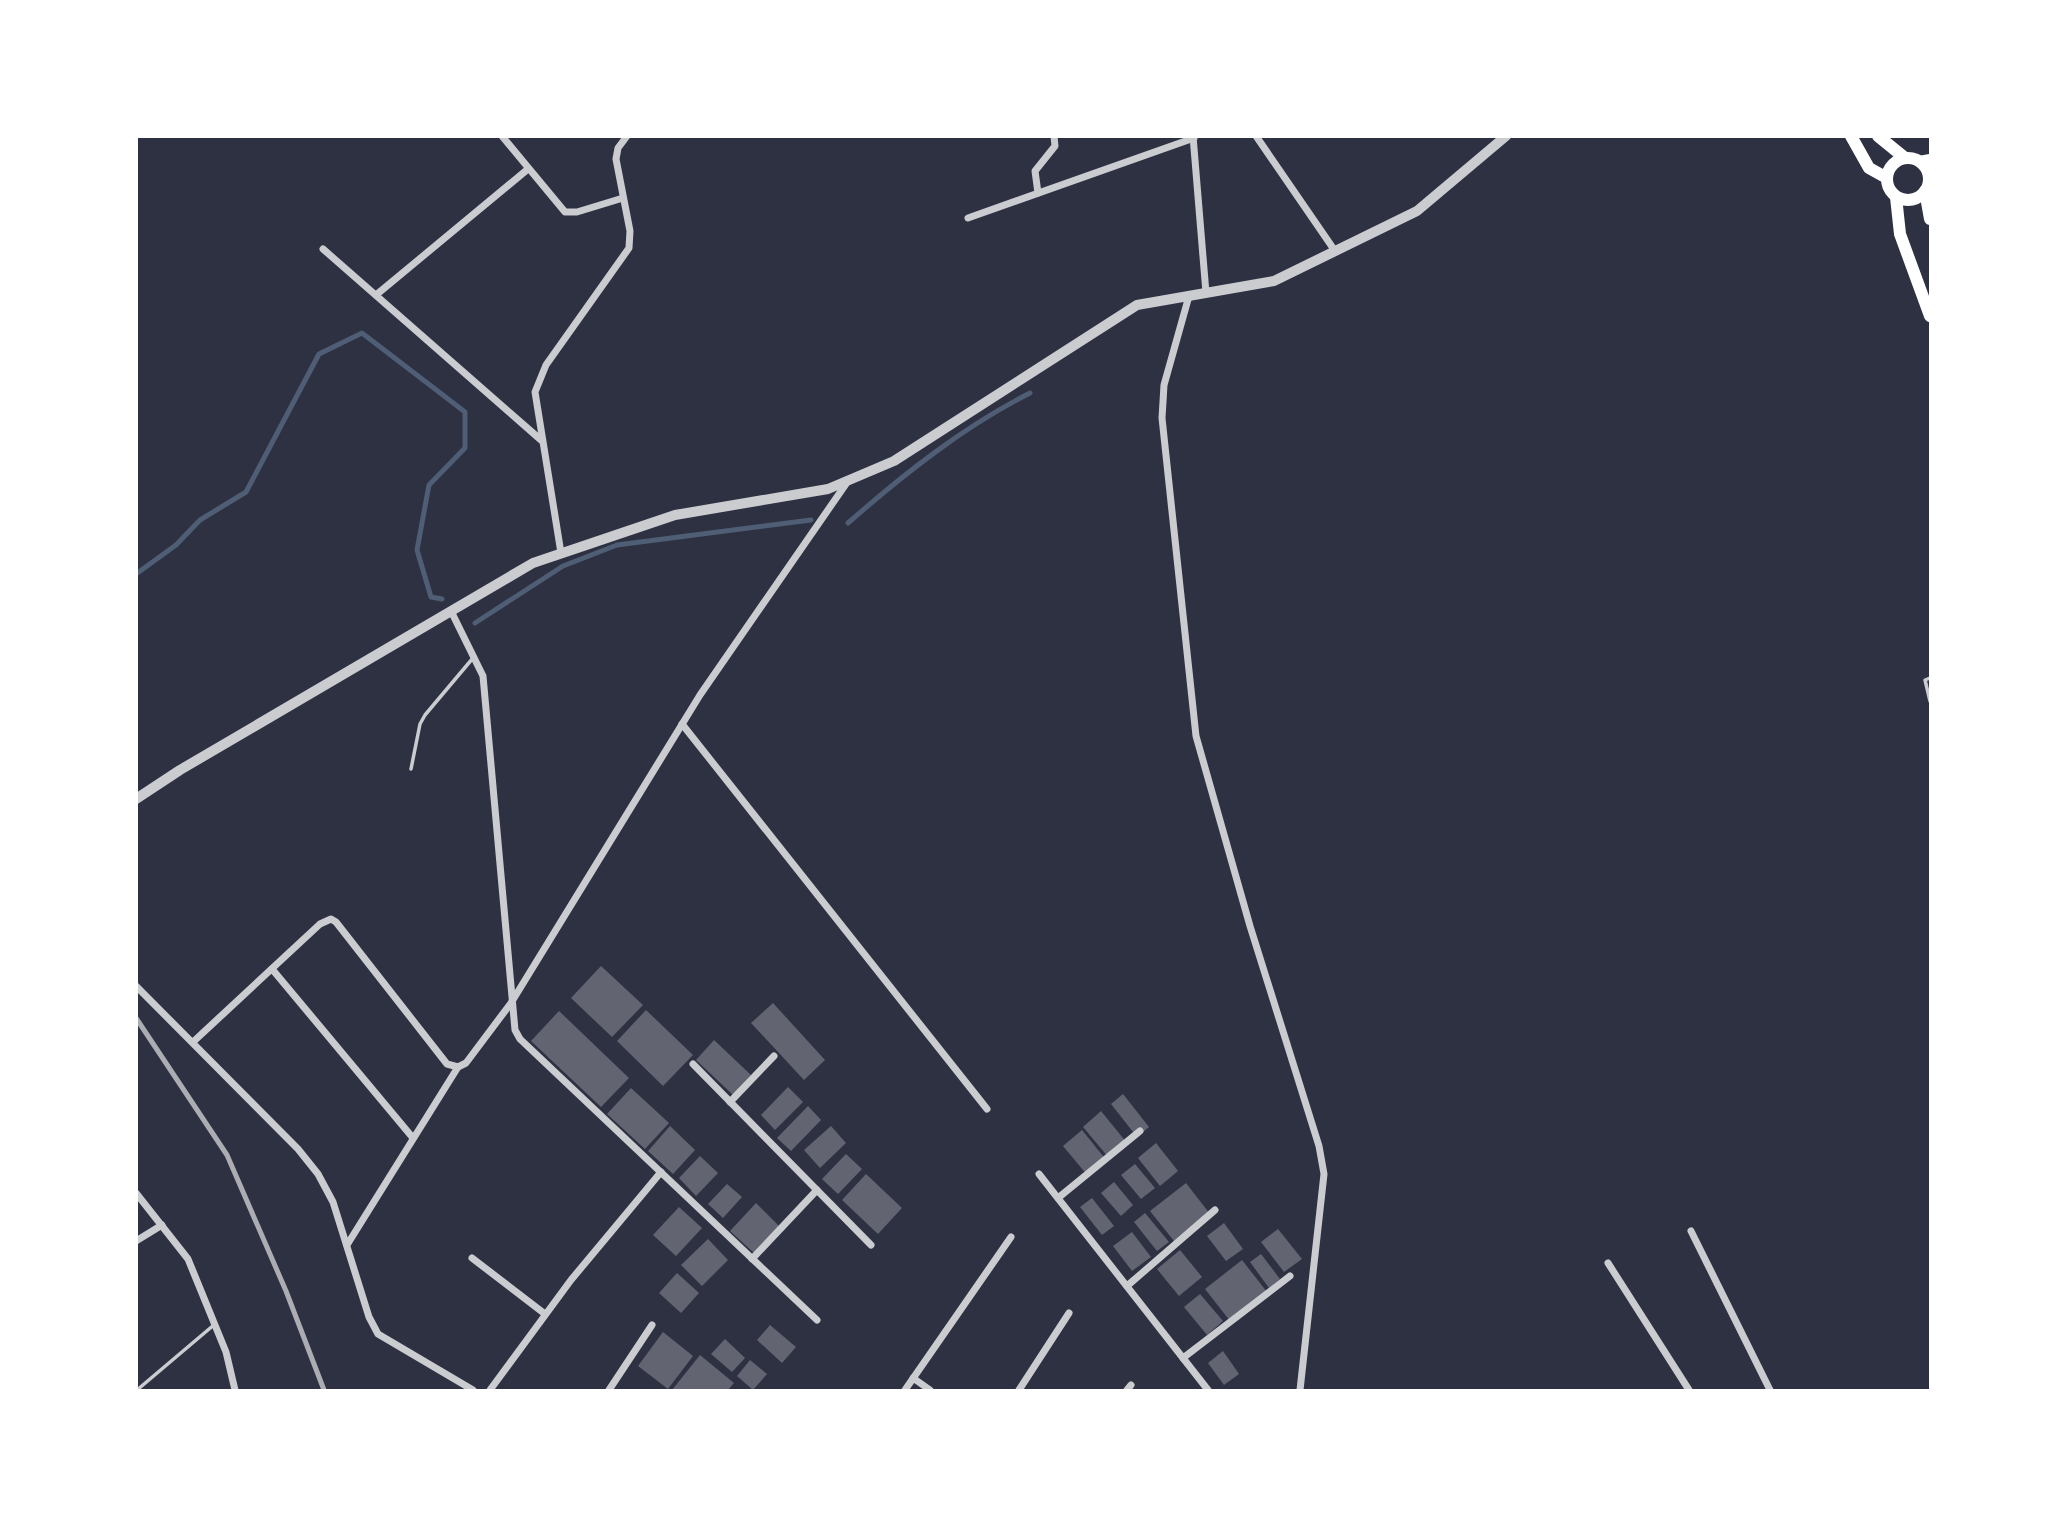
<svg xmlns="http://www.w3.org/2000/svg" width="2067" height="1527" font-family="'DejaVu Sans',sans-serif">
<rect width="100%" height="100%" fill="#2d3142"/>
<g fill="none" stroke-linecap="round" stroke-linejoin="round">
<!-- stream -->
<g stroke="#4f5d75" stroke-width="5">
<path d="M848 523C904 474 963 427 1030 393"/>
<path d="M136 574 176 545 200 520 246 492 319 354 362 333 465 412V448L429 485 417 550 431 597 442 599"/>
<path d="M475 623 563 566 617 545 811 520"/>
</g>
</g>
<!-- building -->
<g fill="#626471">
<path d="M601 966 643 1005 612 1037 571 998Z"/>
<path d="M773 1003 825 1060 804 1080 751 1023Z"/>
<path d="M646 1010 693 1055 663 1086 617 1041Z"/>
<path d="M559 1011 629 1078 601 1107 531 1041Z"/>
<path d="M714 1040 751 1075 733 1095 696 1060Z"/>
<path d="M788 1087 803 1102 775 1130 761 1115Z"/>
<path d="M631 1088 669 1123 645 1149 607 1114Z"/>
<path d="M1123 1094 1149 1127 1137 1137 1111 1104Z"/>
<path d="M808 1106 821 1120 791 1151 777 1138Z"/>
<path d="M1101 1111 1127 1143 1109 1158 1083 1127Z"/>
<path d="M670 1126 695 1150 673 1174 648 1151Z"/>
<path d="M831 1126 846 1143 820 1168 804 1150Z"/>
<path d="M1082 1130 1107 1161 1088 1176 1063 1146Z"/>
<path d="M1156 1143 1178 1171 1160 1186 1138 1158Z"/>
<path d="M846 1154 862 1169 838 1194 822 1179Z"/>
<path d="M700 1156 718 1173 696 1196 679 1178Z"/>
<path d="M1135 1164 1155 1188 1141 1199 1121 1175Z"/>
<path d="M866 1174 902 1208 878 1234 842 1200Z"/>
<path d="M1114 1182 1133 1205 1121 1216 1101 1193Z"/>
<path d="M1186 1183 1210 1214 1174 1241 1150 1211Z"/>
<path d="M727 1184 742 1197 723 1218 708 1204Z"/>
<path d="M1092 1198 1114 1226 1102 1235 1080 1207Z"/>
<path d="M756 1203 779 1226 754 1253 730 1231Z"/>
<path d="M679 1207 702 1228 676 1256 653 1235Z"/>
<path d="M1145 1213 1169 1242 1157 1251 1134 1222Z"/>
<path d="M1224 1223 1243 1249 1226 1261 1207 1236Z"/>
<path d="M1278 1229 1302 1259 1284 1272 1261 1242Z"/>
<path d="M1132 1232 1151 1257 1132 1271 1113 1246Z"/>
<path d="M708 1239 728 1260 702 1286 681 1265Z"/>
<path d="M1180 1250 1202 1277 1179 1296 1157 1269Z"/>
<path d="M1261 1254 1280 1279 1269 1288 1250 1262Z"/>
<path d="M1242 1260 1267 1292 1230 1321 1205 1289Z"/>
<path d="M677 1273 699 1293 681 1313 659 1293Z"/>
<path d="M1200 1294 1223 1321 1207 1335 1184 1307Z"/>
<path d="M770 1325 796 1347 782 1363 757 1340Z"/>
<path d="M663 1332 693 1356 668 1389 638 1366Z"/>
<path d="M725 1339 745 1358 732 1372 711 1354Z"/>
<path d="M1223 1351 1239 1374 1224 1385 1208 1363Z"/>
<path d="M700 1355 734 1383 728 1390H672Z"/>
<path d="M750 1360 767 1374 753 1390 737 1376Z"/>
</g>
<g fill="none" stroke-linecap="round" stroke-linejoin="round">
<!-- service -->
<g stroke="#caccd0" stroke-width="3.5">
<path d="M1930 678 1925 680 1930 701"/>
<path d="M411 769 420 724 425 715 473 658"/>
<path d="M137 1390 215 1324"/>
</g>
<!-- minor -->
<g stroke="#caccd0" stroke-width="7">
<path d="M502 136 565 212H577L623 198"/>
<path d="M1193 136 1206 293"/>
<path d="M1256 136 1335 251"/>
<path d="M1038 193 1035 171 1055 146 1054 136"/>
<path d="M968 218 1194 138"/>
<path d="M323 249 541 440"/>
<path d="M376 295 528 169"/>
<path d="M1189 296 1164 385 1162 418 1196 736 1250 926 1319 1146 1324 1174 1300 1390"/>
<path d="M561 553 535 392 546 365 629 248 630 231 616 159 618 148 627 136"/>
<path d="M451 611 483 676 515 1030 520 1039 817 1320"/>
<path d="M682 724 987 1109"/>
<path d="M272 969 413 1138"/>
<path d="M136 986 298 1149 318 1174 333 1202 369 1317 378 1334 473 1390"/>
<path d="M193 1042 320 924 331 919 336 922 447 1064 458 1067 466 1063 511 1003 700 695 848 481"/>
<path d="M693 1064 871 1245"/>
<path d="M730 1102 774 1056"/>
<path d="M1039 1174 1208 1390"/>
<path d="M136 1193 188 1259 226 1352 235 1390"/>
<path d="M1058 1198 1140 1131"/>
<path d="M1691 1231 1770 1390"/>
<path d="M136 1241 162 1225"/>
<path d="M347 1245 458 1067"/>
<path d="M472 1258 545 1314"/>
<path d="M752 1259 817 1190"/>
<path d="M1608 1263 1689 1390"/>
<path d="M1127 1286 1215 1210"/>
<path d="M1183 1358 1290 1276"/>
<path d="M913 1378 930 1390"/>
<path d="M490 1390 571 1280 661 1172"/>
<path d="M609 1390 652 1325"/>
<path d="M905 1390 1011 1237"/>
<path d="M1019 1390 1069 1313"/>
<path d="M1127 1390 1131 1385"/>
</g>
<!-- tertiary -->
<path stroke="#caccd0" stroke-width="10" d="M136 799 180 770 533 563 675 515 828 489 894 461 1137 305 1274 281 1417 211 1506 136"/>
<!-- secondary -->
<g stroke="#fff" stroke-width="10">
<path d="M1919 161 1930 159"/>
<path d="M1928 185H1930"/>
</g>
<!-- primary -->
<g stroke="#fff" stroke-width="12">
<path d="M1851 136 1869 168 1887 178"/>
<path d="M1878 136 1905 158"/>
<circle cx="1908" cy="179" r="21"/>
<path d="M1925 191 1930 219"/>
<path d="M1896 197 1900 234 1930 316"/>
</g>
<!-- rail -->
<path stroke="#abadb3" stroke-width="5" d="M136 1018 227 1155 286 1291 324 1390"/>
</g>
<!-- border -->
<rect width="2067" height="1527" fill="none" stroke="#ffffff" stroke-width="276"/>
</svg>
